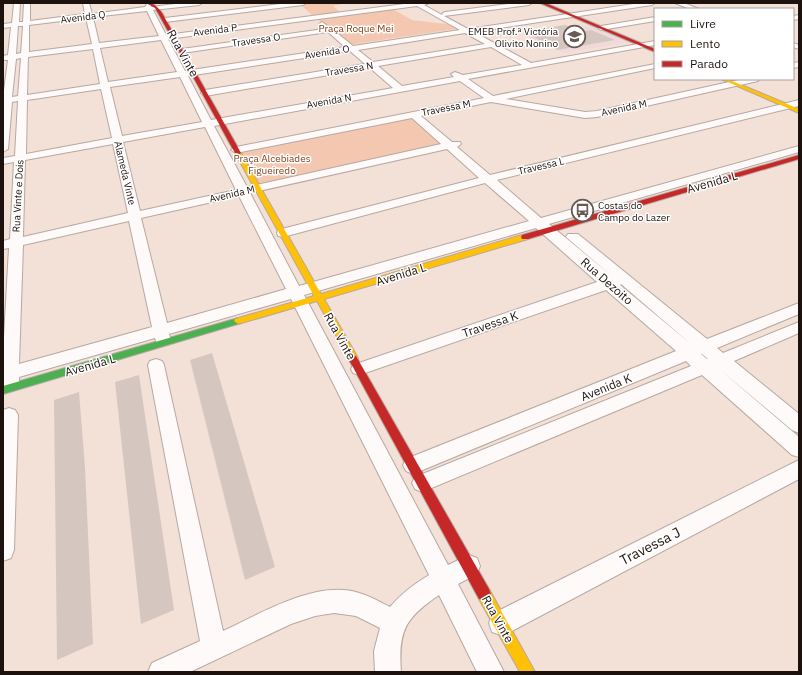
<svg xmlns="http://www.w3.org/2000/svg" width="802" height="675" font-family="'IBM Plex Sans',sans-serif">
<rect width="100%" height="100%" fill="#f3e1d8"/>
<!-- education -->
<path fill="#f0d9da" d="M566 24 574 28 592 25 631 42 563 53 519 32Z"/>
<!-- green -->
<g fill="#f4c7b0">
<path d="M299 3H341L343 4 333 6 340 12 312 15Z"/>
<path d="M391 8 412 20 455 25 462 28 348 45 315 17Z"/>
<path d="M413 114 448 145 258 188 237 150Z"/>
</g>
<!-- building -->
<g fill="#d5c7bf">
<path d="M565 25 581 32 591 30 615 40 557 50 552 46 523 32Z"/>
<path d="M212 353 275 567 245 580 190 360Z"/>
<path d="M139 375 174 610 141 624 115 382Z"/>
<path d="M79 392 85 467 93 644 57 660 54 400Z"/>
</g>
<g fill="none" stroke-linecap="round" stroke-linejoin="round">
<defs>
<g id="street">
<path d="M14 3H20L19 22H23L24 3H30V21L85 14 83 3H89L92 14 145 7 147 4 149 3 152 5 151 7 183 3H202L199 5 153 10 166 35 412 3H429L424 5 442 15 443 13 445 12 515 3H532L529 5 444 16 468 29 640 3H655L652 5 474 32 531 63 655 41V45L468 79 493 96 655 64V68L506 99 585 112 597 111 743 79H759L758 81 597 117 585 118 491 102 421 116 452 142H460L461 144 457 147 490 175 799 100V106L497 180 541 218 799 146V152L549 224 613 277 566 237 568 234H578L707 339 799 303V314L717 348 723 353 799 322V333L734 361 799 414V433L792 430 718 368 799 437V457L792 455 702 375 422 492 415 489 412 483 415 477 691 366 686 361 413 474 406 471 403 465 406 459 676 351 606 290 365 373 359 375 353 373 351 369 353 365 597 282 536 228 304 295 448 565 469 555 477 558 480 566 477 574 458 584 504 672H477L439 595C405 618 398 631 401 672H375L374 651 380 628 356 616 334 613 315 616 291 624 190 672H148L152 663 200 641 148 365 150 361 156 359 162 361 164 365 223 631C260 614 317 579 359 593 370 596 380 602 390 607 401 594 414 584 429 575L291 299 169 334 171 340 169 344 163 346 157 344 155 338 19 377V383L16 388 10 390 4 388 3 355 9 248 3 249V241L10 239 14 162 3 164V158L15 156 18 101 12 102 8 149 3 152V98L8 60H3V56L8 55 11 27 3 28V24L12 23ZM417 6 460 30 353 46 332 29 322 22 319 24 324 29 182 49 178 51 182 53 328 32 345 47 185 71 168 39ZM147 11 159 36 99 43 93 17ZM86 18 92 44 29 52V25ZM18 26H23L21 53 16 54ZM465 33 485 44 373 62 358 50ZM161 40 177 72 108 82 100 48ZM491 47 522 65 463 75 455 72 451 74 454 77 402 86 378 66ZM93 49 100 84 27 95 28 57ZM350 51 365 64 205 90 201 93 205 96 370 68 393 88 211 120 188 76ZM21 58 18 96 12 97 16 59ZM180 77 202 122 122 136 110 87ZM460 81 484 98 236 147 231 150 236 153 412 118 441 144 247 187 214 126ZM101 89 112 138 26 154 27 100ZM205 127 236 190 140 211 123 142ZM113 144 128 213 23 237 25 160ZM447 149 479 178 278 230 277 233 278 236 283 237 485 183 529 221 299 286 250 193ZM239 196 286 289 167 323 141 218ZM129 221 152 327 19 364 23 245ZM621 284 692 345 620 285ZM701 354H702L708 359H707Z"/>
<path d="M288 3H306L303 5 165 22 162 20 165 18Z"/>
<path d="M675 3H684L699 9H690Z"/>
<path d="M799 15V19L793 20V16Z"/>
<path d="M655 17V21L601 30 598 28 601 26Z"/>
<path d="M793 43 799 45V49L793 47Z"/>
<path d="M799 62V67L793 68V63Z"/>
<path d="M9 408 15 410 18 415 14 550 11 558 3 561V410Z"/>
<path d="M799 460V479L510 632 501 635 492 632 489 623 492 614Z"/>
</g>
<path id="fast" d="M238 318 242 321 241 323 3 394V386Z"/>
<g id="slow">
<path d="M721 79H727L799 109V113Z"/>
<path d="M238 151 241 153 321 294 522 235H528L529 237 528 239 324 299 358 358 356 360H350L317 301 238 324 234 321 235 319 314 296 235 153Z"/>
<path d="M484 587 489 589 535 672H520L479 599 477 594 479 589Z"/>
</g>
<g id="jam">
<path d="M146 3C154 3 158 7 162 13L241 153 240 154 235 153 158 13 155 8Z"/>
<path d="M540 3H545L655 49V52Z"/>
<path d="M799 155V159L528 239H522L521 237 522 235Z"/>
<path d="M353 355 356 356 489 589 491 594 489 599 484 601 479 599 348 358 350 356Z"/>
</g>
</defs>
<!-- street casing -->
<use href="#street" stroke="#b6a8a2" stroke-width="2"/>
<!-- fast casing -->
<use href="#fast" stroke="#b6a8a2" stroke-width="2"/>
<!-- slow casing -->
<use href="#slow" stroke="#b6a8a2" stroke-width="2"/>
<!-- jam casing -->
<use href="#jam" stroke="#b6a8a2" stroke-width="2"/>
<!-- street -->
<use href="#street" fill="#fdfaf9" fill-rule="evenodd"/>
<!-- fast -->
<use href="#fast" fill="#4caf50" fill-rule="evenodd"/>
<!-- slow -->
<use href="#slow" fill="#ffc107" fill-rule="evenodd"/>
<!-- jam -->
<use href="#jam" fill="#c62828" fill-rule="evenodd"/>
</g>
<!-- icons -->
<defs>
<symbol id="school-ring" viewBox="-11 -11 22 22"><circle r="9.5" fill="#fff" stroke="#675a53" stroke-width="1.5"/><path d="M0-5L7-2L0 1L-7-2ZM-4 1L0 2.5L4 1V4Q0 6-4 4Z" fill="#675a53"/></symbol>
<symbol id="bus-ring" viewBox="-11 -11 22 22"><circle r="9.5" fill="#fff" stroke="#675a53" stroke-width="1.5"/><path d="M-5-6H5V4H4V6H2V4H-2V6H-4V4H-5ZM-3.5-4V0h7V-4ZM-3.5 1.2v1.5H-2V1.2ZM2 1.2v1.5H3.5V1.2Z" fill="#675a53"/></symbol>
</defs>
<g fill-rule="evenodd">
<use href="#school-ring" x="562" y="24" width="25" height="25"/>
<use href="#bus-ring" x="570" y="198" width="25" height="25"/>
</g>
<g text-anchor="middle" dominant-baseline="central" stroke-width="3" stroke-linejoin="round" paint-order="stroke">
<!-- far-street labels -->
<g font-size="10" fill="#1c110c" stroke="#fff">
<text transform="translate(83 17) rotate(-7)">Avenida Q</text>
<text transform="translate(215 30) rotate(-7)">Avenida P</text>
<text transform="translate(256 40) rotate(-8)">Travessa O</text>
<text transform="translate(327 52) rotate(-9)">Avenida O</text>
<text transform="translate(349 69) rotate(-9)">Travessa N</text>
<text transform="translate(329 101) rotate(-10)">Avenida N</text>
<text transform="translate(446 108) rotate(-11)">Travessa M</text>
<text transform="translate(624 108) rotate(-12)">Avenida M</text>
<text transform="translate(541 166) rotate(-13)">Travessa L</text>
<text transform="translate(125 173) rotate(77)">Alameda Vinte</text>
<text transform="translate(232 194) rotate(-13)">Avenida M</text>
<text transform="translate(18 196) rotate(-87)">Rua Vinte e Dois</text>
</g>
<!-- far-park labels -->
<g font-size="10" fill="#7e3c14" stroke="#fff">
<text x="356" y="28">Praça Roque Mei</text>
<text x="272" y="158">Praça Alcebiades<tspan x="272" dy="12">Figueiredo</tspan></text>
</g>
<!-- far-poi labels -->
<g font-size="10" fill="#1c110c" stroke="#fff" text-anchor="end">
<text x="558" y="31">EMEB Prof.ª Victória<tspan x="558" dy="12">Olivito Nonino</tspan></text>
<text x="598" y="205" text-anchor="start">Costas do<tspan x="598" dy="12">Campo do Lazer</tspan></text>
</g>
<!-- street labels -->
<g font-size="12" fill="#1c110c" stroke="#fff">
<text transform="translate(183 53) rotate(61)">Rua Vinte</text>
<text transform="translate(712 182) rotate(-16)">Avenida L</text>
<text transform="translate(401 274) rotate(-17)">Avenida L</text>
<text transform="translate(607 281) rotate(41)">Rua Dezoito</text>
<text transform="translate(490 324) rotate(-19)">Travessa K</text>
<text transform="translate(340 336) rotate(61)">Rua Vinte</text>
<text transform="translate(90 365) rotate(-16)">Avenida L</text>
<text transform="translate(606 387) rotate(-22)">Avenida K</text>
<text transform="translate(498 619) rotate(61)">Rua Vinte</text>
</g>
<!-- near-street labels -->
<g font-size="14" fill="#1c110c" stroke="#fff">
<text transform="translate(650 546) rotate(-27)">Travessa J</text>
</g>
</g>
<!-- border -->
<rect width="802" height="675" fill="none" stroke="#1c110c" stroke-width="8"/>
<!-- legend -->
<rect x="654" y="8" width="140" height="72" fill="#ffffff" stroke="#a4a09e"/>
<rect x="662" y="21" width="20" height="6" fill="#4caf50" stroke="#a4a09e"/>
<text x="690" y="28" font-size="12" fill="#1c110c">Livre</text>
<rect x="662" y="41" width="20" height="6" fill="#ffc107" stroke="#a4a09e"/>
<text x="690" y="48" font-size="12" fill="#1c110c">Lento</text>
<rect x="662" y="61" width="20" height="6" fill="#c62828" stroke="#a4a09e"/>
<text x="690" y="68" font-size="12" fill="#1c110c">Parado</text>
</svg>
